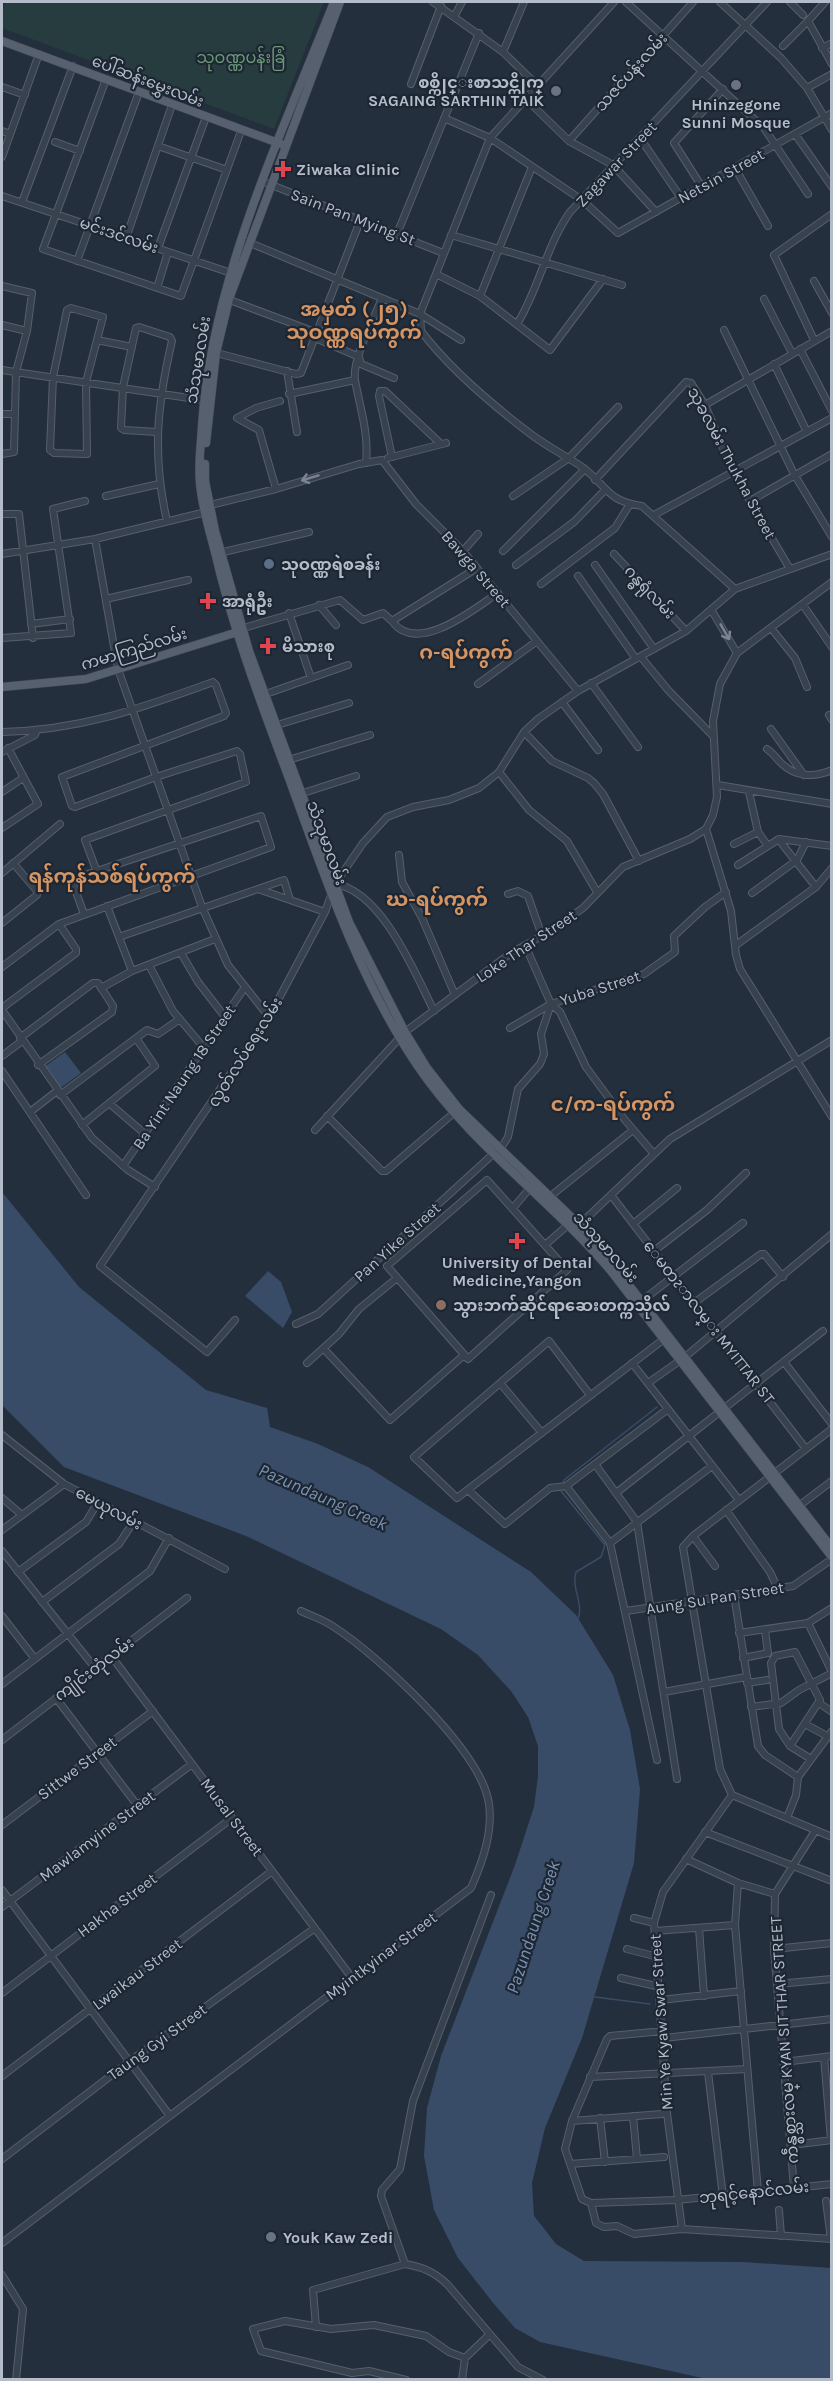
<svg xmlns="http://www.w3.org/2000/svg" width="833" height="2381" viewBox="0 0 833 2381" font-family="Karla,'Noto Sans Myanmar',sans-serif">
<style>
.green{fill:#263c3f}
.water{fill:#394c67}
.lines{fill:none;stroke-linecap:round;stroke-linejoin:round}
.stream{stroke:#394c67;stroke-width:1.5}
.minor-casing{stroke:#565f6c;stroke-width:8}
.major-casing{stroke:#414a57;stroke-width:9}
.minor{stroke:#38414e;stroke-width:6}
.major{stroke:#56606e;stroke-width:8}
.oneway{stroke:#7c8592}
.worship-dot{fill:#6b7280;stroke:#1d2633;stroke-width:2}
.health-dot{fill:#e0444e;stroke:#1d2633;stroke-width:2}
.service-dot{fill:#5c6f8a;stroke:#1d2633;stroke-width:2}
.education-dot{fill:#8d6e63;stroke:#1d2633;stroke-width:2}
.labels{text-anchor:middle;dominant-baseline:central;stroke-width:4.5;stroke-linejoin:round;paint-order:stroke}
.park-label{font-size:16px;fill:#6b9a76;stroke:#1d2633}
.street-label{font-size:16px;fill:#b4bcc9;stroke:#1d2633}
.poi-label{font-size:16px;font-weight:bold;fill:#b4bcc9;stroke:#1d2633;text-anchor:start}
.water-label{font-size:18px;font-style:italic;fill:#7c92b1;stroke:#1d2633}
.quarter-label{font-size:20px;font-weight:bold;fill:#d59563;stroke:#1d2633}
</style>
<rect width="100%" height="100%" fill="#242f3e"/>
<path class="green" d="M6,2H324L274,129L2,28V13Z"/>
<path class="water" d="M65,1052L81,1073L59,1089L44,1067Z
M2,1192L79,1287L206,1390L267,1408L270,1427L318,1444L368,1467L531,1572L576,1615L613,1675L630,1730L640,1789L634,1863L582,2038L545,2128L532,2183L534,2216L556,2244L584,2261L743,2262L831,2268V2379H707L540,2342L515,2328L494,2304L458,2258L434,2210L424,2156L427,2108L441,2056L515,1865L534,1807L538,1776V1746L528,1717L511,1691L478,1655L441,1629L246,1536L64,1467L2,1405Z
M268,1271L281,1282L292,1312L283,1328L245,1296Z"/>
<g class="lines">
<path class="stream" d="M563,1484L564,1480L657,1407
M562,1489L561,1491L605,1545L601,1557L576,1572C571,1589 584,1603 578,1619
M595,1997L650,2004"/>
<defs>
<path id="minor" d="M433,2L503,52L537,85
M614,2L490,138L420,314L421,331C449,368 495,407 532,435C548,447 566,456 582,467C608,486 606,501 642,506L735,589
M626,2L764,128L808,194
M720,2L781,58L807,88L832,130
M790,2L803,15
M825,2L808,21L832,64
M455,15L462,2
M783,46L808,21
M822,48L832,43
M503,52L524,2
M106,79L43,249L181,296L241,131
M411,84L441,6
M2,87L25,95
M807,88L832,74
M525,98L569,141L613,165L656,212
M444,118L490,138L582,200L618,233L832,113
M2,131L10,134
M795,134L832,187
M640,138L681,198
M569,141L693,2
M55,142L80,151
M158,146L227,170
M2,157L39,54
M735,168L768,226
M264,182L443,253
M702,187L674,143L723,89
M2,196L234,274
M22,202L73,66
M397,234L479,33
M451,235L622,285
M126,238L172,105
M243,240L420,314L461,340
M158,248L206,117
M77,261L139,92
M436,274L480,296L550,350L603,279
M814,281L832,313
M2,286L32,293L27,331L16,372L14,452L2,454
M157,288L168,252
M480,296L532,167
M227,299L315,332
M764,299L792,353
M71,308L103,317L86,382L87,454L54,453L50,450L53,377L67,310Z
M517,324C539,289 546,246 570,212L767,2
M2,325L27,331
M724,330L794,474L832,537
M313,337L357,356
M97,340L132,347
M814,340L774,255L832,214
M800,349L832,411
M213,352L296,374L301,373L360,221
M359,357L361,364L394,378
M774,364L807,432
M2,370L209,401
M287,371L297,432
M289,394L355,380
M705,405L832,331
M2,414H14
M157,432L124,430L121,428L123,387L136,328L139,327L170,337L172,341C157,405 152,456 167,521
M392,457L379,396L380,391H385L441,444
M388,458L446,443
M366,463C369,433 360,408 355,380C352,359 373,321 382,298
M595,480L686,382L691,383L705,405L733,472L790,569
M276,489L259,430L237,418L256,408L280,401
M106,496L159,484
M513,496L569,458L618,407
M750,501L832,454
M206,506L276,489L359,464L382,460L416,504L463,551L578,691
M2,514H19L33,638
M654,515L832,418
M95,539L118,669L202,907L228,965L269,1017
M463,551L478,534
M503,551L585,469
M219,553L309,532
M2,554L95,539L206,512
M614,554L686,631
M516,565L574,522L605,490
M595,565L654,649
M578,576L636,659
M541,584L615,528L630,504
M106,599L188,580
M319,605L336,625
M803,605L832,647
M712,611L737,653
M289,613L311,678
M392,621C417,656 474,609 498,593
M31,624L70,619
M771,628L795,658L807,687
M240,629L340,600L363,620L383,613L392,621L477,568
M2,638L71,633L53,509L85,501
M641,657L668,690L713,736
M591,683L638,747
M478,684L537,641
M263,695L348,665
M562,702L598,750
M829,715L832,720
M274,726L349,703
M771,729L804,775
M2,732C82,730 138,709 213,682L216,685L226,713L224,716L62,777L72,806L75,807L156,777L237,751L240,754L246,782L85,840L97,872
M524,732L552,761L588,778L594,783L603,794L639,861
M767,749C773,753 776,758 781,763C795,777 814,778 832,770
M2,752L35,735L36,732
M285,761L370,735
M499,772L529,810L567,841L597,892
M718,785L832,804
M2,792L23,778
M749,792L758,832L768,846
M300,794L356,776
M2,828L38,804L8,748
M706,829L731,911L736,955L740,969L832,1117
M779,840L816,887
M734,844L758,832
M399,855L402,882L422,918L455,995
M738,865L779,839L832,846
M2,873L60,824
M335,884C382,891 415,973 434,1011
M258,889L284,880L290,900
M752,893L797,860L806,842
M508,894L518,891L528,896L542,936
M107,906L132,971
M2,923L37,895V891L13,863
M119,937L258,889L325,912
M525,945L551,1004L560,1012L586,1067L625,1120L654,1154
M736,945L816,887L832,868
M181,953L198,982L225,1017
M149,965L173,1011L204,1048
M2,967L59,924L271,847L261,816L76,878L73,884L84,914
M101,988L132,971L215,939
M2,1008L76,953V949L59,924
M2,1010L92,1138L128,1170L155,1187
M510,1028L551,1004L644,974L675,952L674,936L705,907L726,892
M20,1038L93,983H98L113,1006L112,1012L38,1065
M2,1056L22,1041
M2,1071L86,1195
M60,1095L147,1030L158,1034L180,1019
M109,1103L145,1134
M30,1112L57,1091
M327,1116L382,1171H386L456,1111
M82,1125L155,1066L136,1038
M315,1130L405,1032L511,953L549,932L583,908L623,867L690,839L706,829L713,815L717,797L713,721L720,684L737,653L832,582
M123,1166L245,987
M487,1180L567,1270L468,1359L387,1266Z
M611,1195L806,1449
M547,1199L633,1130
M513,1208L530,1188
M633,1224L677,1188
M575,1229L670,1139L832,1040
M545,1245L569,1224
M654,1251L707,1210L746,1173
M639,1303L743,1223
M694,1303L761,1254H764L783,1277
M235,1320L207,1352L100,1266L269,1017L325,912L335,884L363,843L387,817L413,807L449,800L479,788L499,772L524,732L538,719L578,691L686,631L735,589L832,554
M296,1324L318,1314L503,1145L508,1137L518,1089L540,1064L544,1054L541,1034L551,1004
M324,1349L390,1420L464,1355
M784,1362L832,1424
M307,1363L339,1334L359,1309L397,1278
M632,1363L739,1500
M500,1383L542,1433
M648,1383L685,1357L832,1234
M590,1395L549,1341L414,1457L457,1498C526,1445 595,1392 664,1339
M2,1435L64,1484L225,1569
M595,1464L637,1522L677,1779
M566,1486L610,1543L657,1760
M468,1490L505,1524L550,1488L566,1486L668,1409
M616,1493L823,1331
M2,1498L22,1515
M796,1508L832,1481
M726,1510L770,1572L778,1589
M2,1530L64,1484
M693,1536L715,1566
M610,1543L712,1466
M2,1551L95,1668
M18,1572L86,1522L98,1502
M734,1595L758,1746L765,1755L798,1777
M42,1602L119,1544L134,1521
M626,1611L793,1586L832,1559
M2,1616L35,1659
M808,1623L832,1672
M739,1633L808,1623L832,1608
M112,1657L352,1978
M743,1658L768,1653L765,1630
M747,1683L767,1680
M2,1684L150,1571L169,1538
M664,1692L746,1677
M56,1698L137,1805
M819,1703L832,1712
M751,1707L781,1703L799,1690L832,1673
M805,1724L827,1736
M2,1740L187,1598
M790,1746L820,1700L795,1652L775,1656L771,1663L779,1729L790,1746L811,1759
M732,1795L832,1837
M787,1818L796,1795L798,1777L832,1731
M2,1825L153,1711
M705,1832L832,1881
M686,1859L738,1883L775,1894
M738,1883L735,1925L758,2192
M2,1890L170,2116
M2,1907L192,1764
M634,1918L654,1923
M699,1928L704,1996
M655,1931L735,1925
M627,1949L658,1957
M774,1949L832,1943
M621,1978L660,1987
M777,1984L832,1979
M2,1993L232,1818
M661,2000L741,1991
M663,2031L610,2036L607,2039L572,2121L565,2149L582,2199L591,2203L677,2200L832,2184
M664,2038L832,2019
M824,2057L831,2140
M784,2062L832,2056
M708,2072L723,2197
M2,2076L272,1871
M590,2077L747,2069
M633,2116L637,2159
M600,2118L605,2162
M572,2121L662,2114
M792,2145L832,2140
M2,2159L130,2061L315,1928
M570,2164L664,2157
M794,2188L774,1949L775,1894L815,1831
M826,2201L831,2239
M591,2203L596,2223L604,2227L617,2226L634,2234L682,2229L832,2239
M779,2210L781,2236
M682,2229L667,2113L654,1923L663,1892L732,1795L720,1769L683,1547L693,1536L832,1429
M2,2243L471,1888C482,1863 493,1833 489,1804C482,1751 379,1656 334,1627C324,1620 312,1616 301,1611
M405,2264L381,2196L382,2190L400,2169L413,2101L491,1895
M2,2275L23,2309L16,2380
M316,2327L313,2290L405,2264C423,2267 434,2272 447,2284L518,2367L543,2380
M406,2380L369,2371L352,2373L261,2351L253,2329L285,2321L331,2329L374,2325L426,2336L449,2352L465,2358
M462,2380L465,2358L489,2335"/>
<path id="major" d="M334,2C280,138 212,278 202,426C201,445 198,464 200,483C202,507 209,529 215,552C233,630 262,706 290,781C325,878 359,979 417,1065C470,1144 550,1199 611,1271L832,1557
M2,41L281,144
M206,443L216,353L229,299L340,2
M205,464V481L215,531L249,651L349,922L405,1032L427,1068L459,1109L591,1236L832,1548
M2,687L86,679L241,631"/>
</defs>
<use href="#minor" class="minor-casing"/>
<use href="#major" class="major-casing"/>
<use href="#minor" class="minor"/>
<use href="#major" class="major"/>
</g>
<defs><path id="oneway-shaft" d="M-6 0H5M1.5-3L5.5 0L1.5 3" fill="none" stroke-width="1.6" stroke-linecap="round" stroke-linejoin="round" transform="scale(1.5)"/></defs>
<g class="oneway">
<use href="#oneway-shaft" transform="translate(310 478) rotate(163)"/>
<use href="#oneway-shaft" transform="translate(725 632) rotate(60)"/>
</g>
<g class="worship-dot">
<circle cx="736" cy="85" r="6"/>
<circle cx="556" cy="91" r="6"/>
<circle cx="271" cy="2237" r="6"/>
</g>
<g class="health-dot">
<path d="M280 160h6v6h6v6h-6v6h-6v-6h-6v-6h6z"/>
<path d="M205 592h6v6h6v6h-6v6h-6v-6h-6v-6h6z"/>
<path d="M265 637h6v6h6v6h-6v6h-6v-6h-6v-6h6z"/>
<path d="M514 1232h6v6h6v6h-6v6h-6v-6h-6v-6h6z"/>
</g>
<circle class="service-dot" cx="269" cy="564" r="6"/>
<circle class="education-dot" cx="441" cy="1305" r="6"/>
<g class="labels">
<g class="park-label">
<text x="241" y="57">သုဝဏ္ဏပန်းခြံ</text>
</g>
<g class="street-label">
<text transform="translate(631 72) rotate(-48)">သဇင်ပန်းလမ်း</text>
<text transform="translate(148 81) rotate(21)">ပေါ်ဆန်းမွှေးလမ်း</text>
<text transform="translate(616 164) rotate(-47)">Zagawar Street</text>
<text transform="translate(721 176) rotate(-29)">Netsin Street</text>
<text transform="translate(353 217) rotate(21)">Sain Pan Mying St</text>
<text transform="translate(119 235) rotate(19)">မင်းဒင်လမ်း</text>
<text transform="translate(198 360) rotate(-81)">သံသုမာလမ်း</text>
<text transform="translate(732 463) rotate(62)">သုခလမ်း Thukha Street</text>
<text transform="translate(476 569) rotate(49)">Bawga Street</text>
<text transform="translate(650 592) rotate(47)">ဂန္ဓရုံလမ်း</text>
<text transform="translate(134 649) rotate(-17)">ကမာကြည်လမ်း</text>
<text transform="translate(327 843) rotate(70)">သံသုမာလမ်း</text>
<text transform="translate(526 946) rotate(-34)">Loke Thar Street</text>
<text transform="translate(600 988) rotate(-18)">Yuba Street</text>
<text transform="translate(245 1052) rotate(-58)">လွတ်လပ်ရေးလမ်း</text>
<text transform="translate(184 1077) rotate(-56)">Ba Yint Naung 18 Street</text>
<text transform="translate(397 1242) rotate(-42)">Pan Yike Street</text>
<text transform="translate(606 1247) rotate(48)">သံသုမာလမ်း</text>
<text transform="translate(709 1322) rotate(52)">ေမတၩာလမ္း MYITTAR ST</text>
<text transform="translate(109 1508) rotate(28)">မေယုလမ်း</text>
<text transform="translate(715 1598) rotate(-9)">Aung Su Pan Street</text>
<text transform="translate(94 1669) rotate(-37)">ကျိုင်းတုံလမ်း</text>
<text transform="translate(77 1768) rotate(-37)">Sittwe Street</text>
<text transform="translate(232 1817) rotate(53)">Musal Street</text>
<text transform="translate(97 1836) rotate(-37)">Mawlamyine Street</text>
<text transform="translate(117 1905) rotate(-37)">Hakha Street</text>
<text transform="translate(381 1956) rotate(-37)">Myintkyinar Street</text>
<text transform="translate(137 1974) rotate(-37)">Lwaikau Street</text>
<text transform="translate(661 2022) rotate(-94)">Min Ye Kyaw Swar Street</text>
<text transform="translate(784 2040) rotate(-94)">ကဵန္စစ္သားလမ္ KYAN SIT THAR STREET</text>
<text transform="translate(157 2042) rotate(-36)">Taung Gyi Street</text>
<text transform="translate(754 2192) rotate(-6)">ဘုရင့်နောင်လမ်း</text>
</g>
<g class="poi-label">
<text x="544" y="82" text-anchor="end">စစ္ကိုင္းစာသင္တိုက္<tspan x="544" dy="18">SAGAING SARTHIN TAIK</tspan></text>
<text x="736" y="104" text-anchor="middle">Hninzegone<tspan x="736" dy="18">Sunni Mosque</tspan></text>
<text x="296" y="169">Ziwaka Clinic</text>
<text x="281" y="564">သုဝဏ္ဏရဲစခန်း</text>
<text x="222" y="601">အာရုံဦး</text>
<text x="282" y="646">မိသားစု</text>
<text x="517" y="1262" text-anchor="middle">University of Dental<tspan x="517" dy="18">Medicine,Yangon</tspan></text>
<text x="453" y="1305">သွားဘက်‌ဆိုင်ရာဆေးတက္ကသိုလ်</text>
<text x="283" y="2237">Youk Kaw Zedi</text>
</g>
<g class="water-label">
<text transform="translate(323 1497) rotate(24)">Pazundaung Creek</text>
<text transform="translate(533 1927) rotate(-72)">Pazundaung Creek</text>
</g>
<g class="quarter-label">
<text x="354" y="309">အမှတ် (၂၅)<tspan x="354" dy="23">သုဝဏ္ဏရပ်ကွက်</tspan></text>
<text x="466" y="652">ဂ-ရပ်ကွက်</text>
<text x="112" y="876">ရန်ကုန်သစ်ရပ်ကွက်</text>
<text x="437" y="899">ဃ-ရပ်ကွက်</text>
<text x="613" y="1104">င/က-ရပ်ကွက်</text>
</g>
</g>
<rect width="833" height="2381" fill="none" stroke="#b4bcc9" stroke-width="6"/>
</svg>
